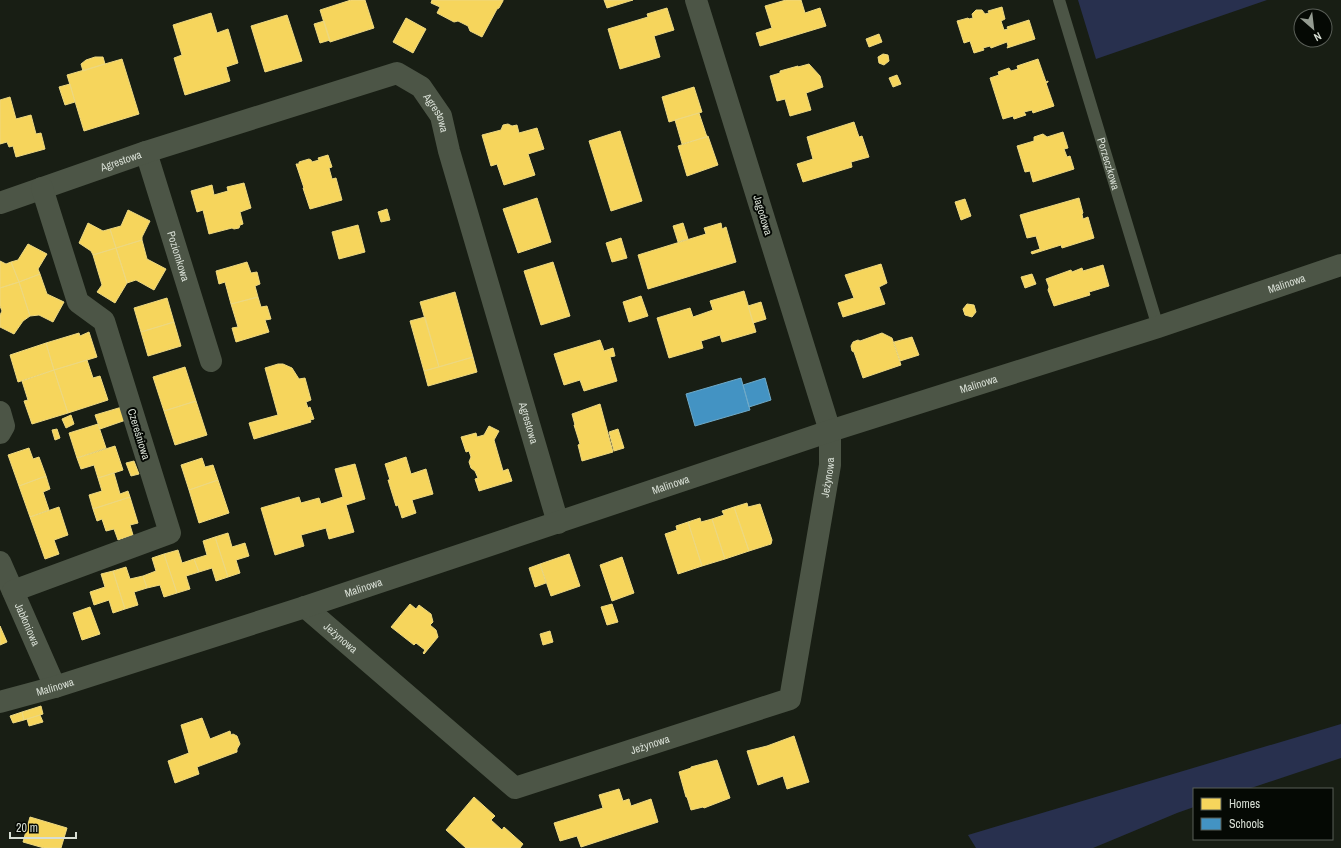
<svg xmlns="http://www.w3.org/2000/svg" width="1341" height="848" viewBox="0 0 1341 848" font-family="'Archivo Narrow',sans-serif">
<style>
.green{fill:#28304e}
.homes{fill:#f6d55c;stroke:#edd880}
.schools{fill:#4393c3;stroke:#6faac8}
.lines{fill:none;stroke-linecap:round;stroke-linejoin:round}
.service{stroke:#4c5546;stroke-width:12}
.minor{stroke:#4c5546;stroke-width:22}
.labels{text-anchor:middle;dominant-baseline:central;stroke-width:4;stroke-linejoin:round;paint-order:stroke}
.street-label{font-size:11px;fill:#d7ded4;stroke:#050904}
</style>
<rect width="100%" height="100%" fill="#181e14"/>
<path class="green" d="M1078,0H1267L1096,59Z
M1341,724V758L1248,789H1194V807L1177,813L1093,848H976L968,835Z"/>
<path class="homes" d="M351,0H365L374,28L330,42L320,10Z
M432,0H503V1L499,8L497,9L482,37L470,31L468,26L458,21L454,22L437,13L440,7L431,3Z
M604,0H633L607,8Z
M786,0H801L805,13L820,8L826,26L760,46L756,33L772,28L765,6Z
M1002,7L1005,19L1001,21L1004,30L1008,29L1007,27L1029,20L1035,39L1007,48L1008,46L1007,42L991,48L990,46L983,48L984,50L974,53L970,41L964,43L957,21L968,18L969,19L973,18L972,14L976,10H982L985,14L989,13L988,11Z
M667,8L674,30L654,36L660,57L620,69L608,29L648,17L647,14Z
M211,13L217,33L228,29L238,63L226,67L230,81L185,95L174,58L182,55L173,25Z
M287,15L302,61L265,72L251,26Z
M406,18L426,29L413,53L393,42Z
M324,21L330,40L320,43L314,24Z
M879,34L882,42L869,47L866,39Z
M883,54L888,55L889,61L884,65L879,63L878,57Z
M95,57H103L105,64L83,71L81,64L86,60Z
M122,59L139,114L84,131L67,75Z
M1038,59L1046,82L1048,81V82L1046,83L1054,106L1033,113L1032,110L1024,112L1026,115L1014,119L1013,116L1003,119L990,78L999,75L998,72L1009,68L1011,71L1018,69L1017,66Z
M809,64L820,76L823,87L806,93L811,110L790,116L785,99L777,101L770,76L780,73V71L798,66V67Z
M897,75L901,84L893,87L889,78Z
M70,84L75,102L65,105L59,87Z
M694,87L702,112L669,122L662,97Z
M10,97L16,119L31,115L36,134L41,133L45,149L16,157L13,146L9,147L7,142L0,144V100Z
M699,113L707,137L682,144L675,120Z
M854,122L859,137L862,136L869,157L851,162L852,167L803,182L797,164L813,159L807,137Z
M508,124L512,126L517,125L519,133L537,128L544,149L528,154L535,175L504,185L497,164L491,166L482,135L501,130L503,125Z
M620,131L642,201L611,211L589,141Z
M1063,132L1068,148L1064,149L1067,157L1070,156L1074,169L1033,182L1030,171L1025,172L1017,146L1034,141V137L1043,134L1047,137Z
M708,136L718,165L687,176L678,146Z
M328,155L332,167L329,168L332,179L336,178L342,200L310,209L303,188H304L296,164H299V162L309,159L311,160L312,162L319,160L318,158Z
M244,183L251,208L240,212L243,224L240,225L239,228L234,229L232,228L209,234L203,210L197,212L191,191L212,185L214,195L228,191L227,187Z
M537,198L551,242L518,253L503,209Z
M1079,198L1083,213L1082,214L1083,219L1088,217L1094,238L1062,248L1061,245L1032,254L1031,252L1040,249L1036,236L1027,238L1020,215Z
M965,199L971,216L961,220L955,202Z
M387,209L390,220L381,222L378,212Z
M128,210L150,221L142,237V240L116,248L110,229L121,226Z
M88,223L103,231L110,229L116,248L93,255L91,251L79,243Z
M683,223L688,239L678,242L673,226Z
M721,223L722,229L726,227L736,262L648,289L638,255L706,234L704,228Z
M358,225L365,252L339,259L332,232Z
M621,238L627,258L612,262L606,243Z
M142,240L147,259L166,269L154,290L136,280L127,283L116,248Z
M28,244L47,254L38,269L40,274L19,282L11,262L18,260Z
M116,248L127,283L115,303L97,292L102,285L93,255Z
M0,261L6,264L11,262L19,282L0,288Z
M247,262L251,273L257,272L260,284L255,286L258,297L231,304L225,282L219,284L216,271Z
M553,262L570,316L541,325L524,271Z
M881,264L887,283L879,287L885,304L843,317L838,303L854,298L845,275Z
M1103,265L1109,286L1089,292L1090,295L1054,306L1048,290L1049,287L1046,279L1071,270L1072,272L1082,268L1083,271Z
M40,274L47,294L64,302L53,322L39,315L30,316L19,282Z
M1032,274L1036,284L1025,288L1021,277Z
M19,282L30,316L23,321L14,334L0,327V315L2,311L0,306V288Z
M744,291L756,332L722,342L720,335L701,341L703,348L669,358L657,318L690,308L693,317L713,310L710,301Z
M455,292L473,357L439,367L420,302Z
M641,296L648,316L629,322L623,302Z
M258,297L261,307L267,306L271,319L265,320L269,332L236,342L232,328L238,327L231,304Z
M167,298L174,322L141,332L134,308Z
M761,302L766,319L753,323L748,306Z
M967,304L974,305L976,312L972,317L965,315L963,309Z
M425,317L439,367L424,371L410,321Z
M174,322L181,346L148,356L141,332Z
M89,332L97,357L54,370L46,343L79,333L80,336Z
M882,333L892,338L901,365L863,378L854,352L852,351L851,346L853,342L858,340L860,341Z
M912,337L919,355L900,361L894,342Z
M600,340L604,351L613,348L615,356L610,357L617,381L584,391L580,380L564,385L554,354Z
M46,343L54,370L18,382L10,355Z
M473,357L477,372L428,386L424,371Z
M87,360L93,378L100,376L108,400L68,413L54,370Z
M278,364H283L292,368L299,379L305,378L311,400L306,402L308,408L310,407L314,419L310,420L311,422L254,439L249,423L278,415L265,368Z
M185,367L196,401L164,411L153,377Z
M54,370L68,413L32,424L24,401L28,400L22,381Z
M196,401L207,435L175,445L164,411Z
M600,404L613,452L582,461L578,445L580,444L574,425H575L572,414Z
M122,407L126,420L100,429L95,415Z
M71,415L74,424L66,428L62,419Z
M98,424L106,448L77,458L69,433Z
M489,426L499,431L494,440L503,471L508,469L512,481L479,491L475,479L478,478L475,471L471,468L469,462L471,457L469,451L466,452L461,437L476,433L477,437L484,435Z
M57,429L60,438L55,440L52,430Z
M618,429L624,448L614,451L609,432Z
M115,446L123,470L98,478L94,465L81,469L77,458Z
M29,448L33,459L39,457L46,476L19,486L8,455Z
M406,457L411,474L426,469L433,494L412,500L416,513L402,518L398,505L396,506L388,480H390L385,464Z
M202,458L205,467L213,465L218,480L189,490L181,465Z
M134,461L139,474L131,476L126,463Z
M355,464L365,499L346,505L354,532L329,539L326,528L301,535L304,546L275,555L261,508L299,497L301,503L319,498L321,504L343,497L335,469Z
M114,473L120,494L128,491L130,497L93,509L89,495L102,491L98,478Z
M46,476L50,489L43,492L49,510L30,517L19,486Z
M218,480L229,513L199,523L189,490Z
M130,497L138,523L130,525L133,535L118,540L114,529L106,531L102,519L97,521L93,509Z
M747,503L748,507L760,504L772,540L771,544L749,551L734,507Z
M59,507L68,535L54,540L59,554L45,559L30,517Z
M734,507L749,551L725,559L712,519L724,515L722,511Z
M700,518L701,522L712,519L725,559L702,566L688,522Z
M688,522L702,566L678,574L665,534L677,530L676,526Z
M228,533L232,547L245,543L249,556L236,560L240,573L228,577L215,537Z
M215,537L228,577L216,581L212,568L199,572L194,559L207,555L203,541Z
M178,550L182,563L194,559L199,572L186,576L190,589L177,593L164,554Z
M164,554L177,593L164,597L160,585L147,588L143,576L156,571L152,558Z
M569,554L580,586L551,596L540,564Z
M622,557L634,593L612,601L600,565Z
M540,564L546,583L535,587L529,568Z
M126,567L130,579L143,576L147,588L134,592L138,605L125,609L113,571Z
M113,571L125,609L113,613L109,600L94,605L90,592L105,587L101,574Z
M410,604L416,609L419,605L431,614L433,622L430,625L436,630L438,637L424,654L423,653L425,650L416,643L414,645L391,627Z
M612,604L618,622L607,625L601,607Z
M90,607L100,634L82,640L73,613Z
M0,626L7,642L0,645Z
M550,631L553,642L543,645L540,634Z
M41,706L43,714L24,720L22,712Z
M22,712L24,720L13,723L10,716Z
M40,715L43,722L29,726L27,719Z
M202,718L210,739L230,731L231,735L233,734L237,736L240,744L237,749V752L197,767L199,774L175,783L168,761L189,753L181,725Z
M794,736L809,782L787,789L783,776L758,785L747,751L767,746Z
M717,760L730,798L704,808L703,807L691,810L687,797H686L679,772L691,768V767Z
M619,789L623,801L629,799L631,806L651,799L658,822L581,847L577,836L560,841L554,823L603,808L599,795Z
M474,797L495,816L491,820L502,830L504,827L523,844L520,848H466L446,830Z
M30,817L67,828L61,848H44L23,842Z"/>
<path class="schools" d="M741,378L750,410L695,426L686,394Z
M765,378L771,400L749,407L743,385Z"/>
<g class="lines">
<path class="service" id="s1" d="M1059,0L1158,327"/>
<g class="minor">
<path id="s2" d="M146,152L211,361"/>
<path id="s3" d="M0,203L146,152L397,73L421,87L441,116L449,151L558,523"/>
<path d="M0,412L4,426L0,433"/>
<path id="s4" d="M0,562L55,687"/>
<path d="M13,591L170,533L104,321L78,302L42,188"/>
<path id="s5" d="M305,607L515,788L790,699L830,465V431L696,0"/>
<path id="s6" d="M0,702L55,687L305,607L830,431L1158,327L1341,265"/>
</g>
</g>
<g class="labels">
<g class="street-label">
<text stroke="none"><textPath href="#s3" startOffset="476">Agrestowa</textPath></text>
<text stroke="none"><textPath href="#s3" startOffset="128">Agrestowa</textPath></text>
<text stroke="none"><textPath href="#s1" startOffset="171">Porzeczkowa</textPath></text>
<text transform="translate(763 215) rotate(73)">Jagodowa</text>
<text stroke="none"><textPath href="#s2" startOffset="109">Poziomkowa</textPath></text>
<text stroke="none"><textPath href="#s6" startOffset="1353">Malinowa</textPath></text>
<text stroke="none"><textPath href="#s6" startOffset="1029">Malinowa</textPath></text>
<text stroke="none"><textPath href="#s3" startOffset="800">Agrestowa</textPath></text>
<text transform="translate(139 434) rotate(73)">Czereśniowa</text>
<text stroke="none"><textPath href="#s5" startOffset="791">Jeżynowa</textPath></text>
<text stroke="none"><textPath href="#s6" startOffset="705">Malinowa</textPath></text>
<text stroke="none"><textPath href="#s6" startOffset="381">Malinowa</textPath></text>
<text stroke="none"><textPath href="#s4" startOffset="68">Jabłoniowa</textPath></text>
<text stroke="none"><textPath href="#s5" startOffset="47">Jeżynowa</textPath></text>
<text stroke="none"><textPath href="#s6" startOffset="57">Malinowa</textPath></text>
<text stroke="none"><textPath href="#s5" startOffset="419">Jeżynowa</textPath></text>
</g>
</g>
<rect x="1193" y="788" width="140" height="52" fill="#050904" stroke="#595e57"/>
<rect x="1201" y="798" width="20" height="12" fill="#f6d55c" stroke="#595e57"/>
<text x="1229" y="808" font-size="12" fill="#d7ded4">Homes</text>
<rect x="1201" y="818" width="20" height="12" fill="#4393c3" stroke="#595e57"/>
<text x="1229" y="828" font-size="12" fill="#d7ded4">Schools</text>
<g transform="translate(1313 28) rotate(152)"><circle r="19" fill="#050904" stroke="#595e57"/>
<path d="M0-3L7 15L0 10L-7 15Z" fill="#949b91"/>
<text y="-6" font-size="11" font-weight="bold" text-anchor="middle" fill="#d7ded4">N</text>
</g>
<path d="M10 832v6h66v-6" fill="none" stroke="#d7ded4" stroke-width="2"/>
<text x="16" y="832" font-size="12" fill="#d7ded4" stroke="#050904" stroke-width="3" paint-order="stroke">20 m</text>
</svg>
